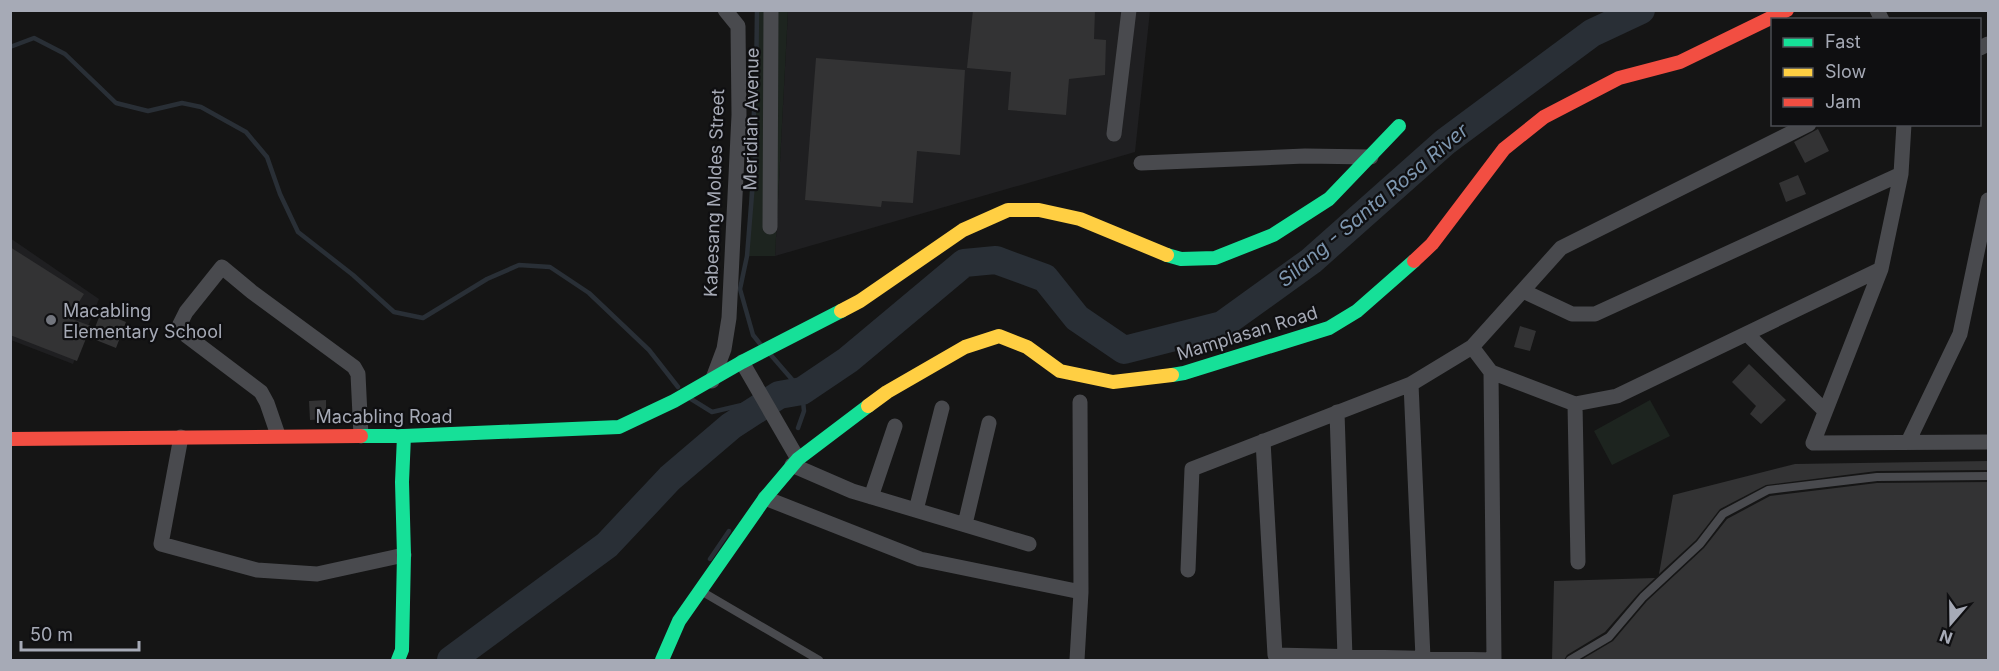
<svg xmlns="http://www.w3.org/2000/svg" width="1999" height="671" viewBox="0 0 1999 671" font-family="Inter,sans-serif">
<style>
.built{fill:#1f1f21}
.green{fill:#1d241f}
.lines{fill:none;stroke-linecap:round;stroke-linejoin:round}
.stream{stroke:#292f36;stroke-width:4.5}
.river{stroke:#292f36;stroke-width:28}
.building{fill:#333334}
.lane{stroke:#494a4e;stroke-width:8}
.street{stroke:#494a4e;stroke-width:15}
.fast{stroke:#16e098;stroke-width:14}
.slow{stroke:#ffcf43;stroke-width:14}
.jam{stroke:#f24e42;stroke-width:14}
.poi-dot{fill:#73767e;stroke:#0f0f11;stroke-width:2}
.labels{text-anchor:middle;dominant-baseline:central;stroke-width:4.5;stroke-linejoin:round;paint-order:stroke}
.street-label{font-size:18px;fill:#a6aab6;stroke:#0f0f11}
.poi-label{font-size:18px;fill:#a6aab6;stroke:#0f0f11;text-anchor:start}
.water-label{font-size:20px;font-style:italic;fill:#7e97b0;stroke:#0f0f11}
</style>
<rect width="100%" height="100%" fill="#151515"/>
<path class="built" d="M788,11H1150L1135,152L775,256Z
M10,238L99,299L73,364L11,340Z"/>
<path class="green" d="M756,11H788L775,256H747Z
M1650,400L1670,436L1612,465L1594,431Z"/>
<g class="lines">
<path class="stream" d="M757,10L756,87L753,125L755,157L747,256L740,289L753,335L761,345
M10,47L34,38L65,54L116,103L148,111L182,103L201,107L246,132L267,157L280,194L298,232L353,275L394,312L423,318L487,279L519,265L550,267L589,293L649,350L678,387
M770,354L802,391L804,411L798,428
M691,399L712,412L802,391
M710,559L729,531"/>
<path class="river" d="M451,660L607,545L670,478L731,426L779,395L802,391L848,360L964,263L996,260L1045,278L1077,318L1124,350L1222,325L1311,261L1445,142L1592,33L1641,10"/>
</g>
<path class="building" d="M973,10H1095L1094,39L1106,40L1105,75L1069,79L1066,115L1008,110L1011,72L967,68Z
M816,58L965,70L960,155L917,151L913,203L882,201L881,207L805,200Z
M1818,129L1829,151L1805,163L1794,142Z
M1798,175L1806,194L1786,202L1779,183Z
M10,247L84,294L69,318L91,326L77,361L10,335Z
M101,312L126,322L116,348L91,338Z
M1520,326L1536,331L1530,351L1514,347Z
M1749,364L1786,400L1761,424L1750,414L1756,406L1732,382Z
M326,400V419L310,420L309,401Z
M1989,461V470L1877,471L1766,485L1720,509L1696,540L1659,574L1673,495L1795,464Z
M1989,482V660H1581L1613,641L1647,601L1704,548L1727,519L1770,496L1877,483Z
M1655,578L1639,593L1605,632L1567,655L1564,660H1552L1554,581Z"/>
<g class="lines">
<path class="lane" d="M701,591L819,660
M1570,660L1609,637L1643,597L1700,544L1723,514L1768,490L1877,477L1988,476"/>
<path class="street" d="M1877,10L1882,20
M1980,48L1988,44
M1904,124L1901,174L1881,269L1813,443L1988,442
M1114,134L1129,10
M1141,163L1305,156L1371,157
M770,227L771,10
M1523,291L1572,314H1595L1901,174
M1747,334L1825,411
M742,362L798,459
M1491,372L1575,404L1617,396L1881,269
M712,381L724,349L729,318L739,115L738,26L725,10
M1411,384L1423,658
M1080,402L1081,592
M1575,404L1578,562
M1337,412L1345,657
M278,435L267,403L261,392L187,336L179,326L186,312L222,267L252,292L354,367L358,374L361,436
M181,437L161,544L257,570L317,574L404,555
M1263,441L1275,655L1494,660L1491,372L1472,347
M1908,442L1960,334L1988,200
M792,465L852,491L1029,544
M871,497L895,426
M765,498L920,559L1081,592L1077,660
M916,510L942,408
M965,524L989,423
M1188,570L1192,469L1411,384L1472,347L1561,248L1809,124"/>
<path class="fast" d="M1167,255L1181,259L1215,258L1273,235L1329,199L1399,126
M1172,375L1184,373L1329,328L1357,311L1414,261
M361,436H404L619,427L674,401L742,362L841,311
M398,660L402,650L404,555L402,482L404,436
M662,660L679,621L765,498L798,459L868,406"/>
<path class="slow" d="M841,311L860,301L963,230L1008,210H1039L1080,219L1167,255
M868,406L887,392L965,347L999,336L1027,347L1060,371L1113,382L1172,375"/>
<path class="jam" d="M1414,261L1432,244L1504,149L1544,117L1619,78L1680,62L1787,10
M10,439L361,436"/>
</g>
<circle class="poi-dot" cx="51" cy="320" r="6"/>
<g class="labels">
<g class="street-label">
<text transform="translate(751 119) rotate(-89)">Meridian Avenue</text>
<text transform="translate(714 193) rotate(-88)">Kabesang Moldes Street</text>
<text transform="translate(1247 333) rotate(-17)">Mamplasan Road</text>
<text x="384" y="416">Macabling Road</text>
</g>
<g class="poi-label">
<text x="63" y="310">Macabling<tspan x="63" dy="21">Elementary School</tspan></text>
</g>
<g class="water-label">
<text transform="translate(1373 205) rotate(-40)">Silang - Santa Rosa River</text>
</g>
</g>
<rect width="1999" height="671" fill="none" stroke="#a6aab6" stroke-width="24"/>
<rect x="1771" y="18" width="210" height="108" fill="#0f0f11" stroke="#4b4d53" stroke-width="1.5"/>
<rect x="1783" y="38" width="30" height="9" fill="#16e098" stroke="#4b4d53" stroke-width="1.5"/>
<text x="1825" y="48" font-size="18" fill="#a6aab6">Fast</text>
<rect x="1783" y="68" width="30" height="9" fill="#ffcf43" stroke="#4b4d53" stroke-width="1.5"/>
<text x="1825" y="78" font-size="18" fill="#a6aab6">Slow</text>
<rect x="1783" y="98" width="30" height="9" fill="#f24e42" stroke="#4b4d53" stroke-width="1.5"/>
<text x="1825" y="108" font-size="18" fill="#a6aab6">Jam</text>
<g transform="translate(1951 623) rotate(200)" stroke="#0f0f11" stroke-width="4.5" paint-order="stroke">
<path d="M0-4.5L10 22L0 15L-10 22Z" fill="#a6aab6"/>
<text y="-9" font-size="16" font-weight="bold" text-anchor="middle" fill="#a6aab6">N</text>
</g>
<path d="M21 641v9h118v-9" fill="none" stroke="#a6aab6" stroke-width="3"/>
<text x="30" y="641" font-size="18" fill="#a6aab6" stroke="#0f0f11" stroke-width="4.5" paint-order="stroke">50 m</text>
</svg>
